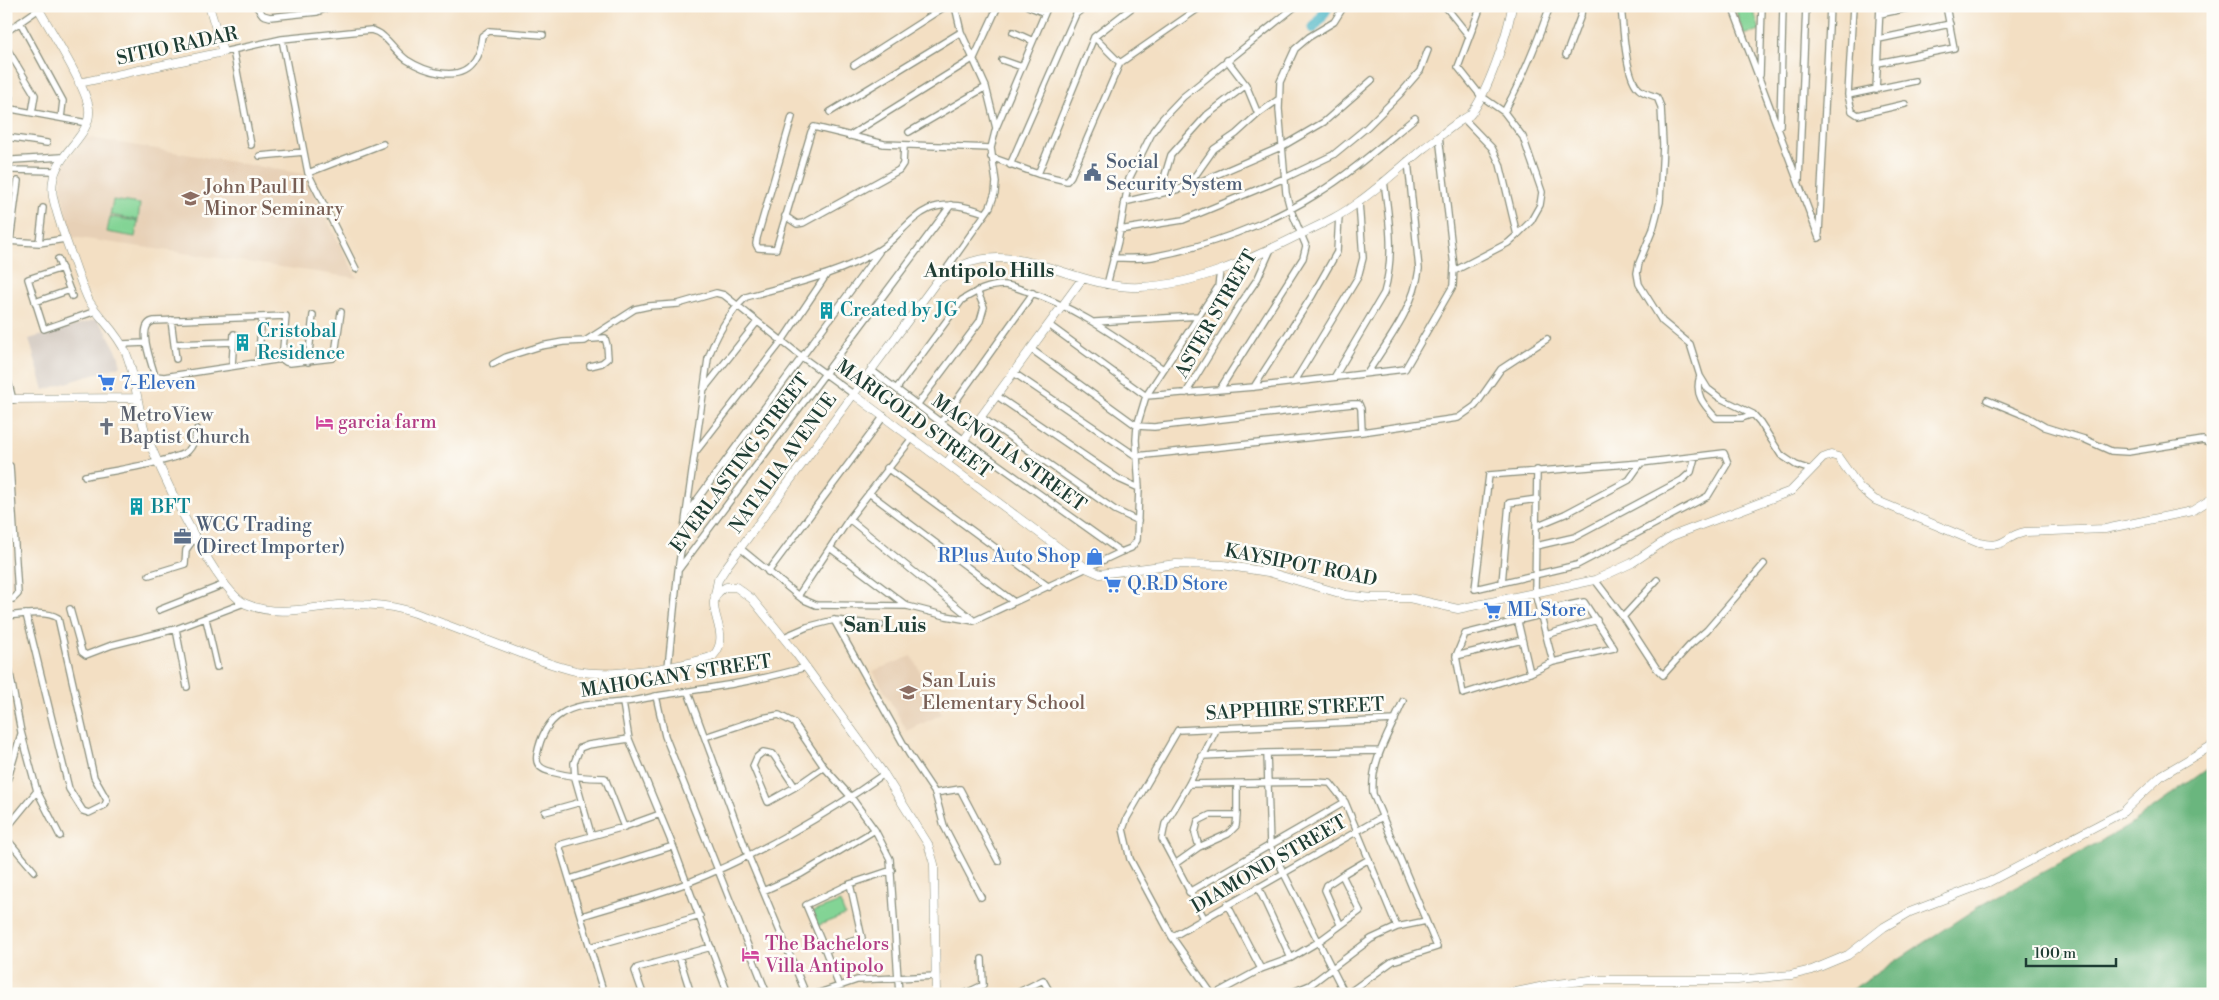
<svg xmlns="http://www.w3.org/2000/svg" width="2219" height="1000" viewBox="0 0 2219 1000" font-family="'Libre Bodoni',serif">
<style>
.built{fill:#e7d0b6}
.industrial{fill:#cdc2b9}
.green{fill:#83d495;stroke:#518864}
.forest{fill:#6ab67e;stroke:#447a59}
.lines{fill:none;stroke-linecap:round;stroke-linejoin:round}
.river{stroke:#45b2c3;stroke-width:11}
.minor-casing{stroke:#898e7c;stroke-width:8}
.tertiary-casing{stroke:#898e7c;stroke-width:9}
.minor{stroke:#fff;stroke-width:5.5}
.tertiary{stroke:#fff;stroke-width:8}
.labels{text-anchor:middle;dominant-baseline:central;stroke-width:5;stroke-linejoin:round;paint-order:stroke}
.street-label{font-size:19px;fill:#1f3d34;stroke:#fdfcf7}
.service-label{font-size:19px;fill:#4e5e75;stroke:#fdfcf7;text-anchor:start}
.education-label{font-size:19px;fill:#785e54;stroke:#fdfcf7;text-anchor:start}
.culture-label{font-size:19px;fill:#0d838f;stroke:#fdfcf7;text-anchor:start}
.shop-label{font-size:19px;fill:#366cbe;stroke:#fdfcf7;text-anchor:start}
.worship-label{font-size:19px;fill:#5b616d;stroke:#fdfcf7;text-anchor:start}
.hotel-label{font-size:19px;fill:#b23c85;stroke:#fdfcf7;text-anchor:start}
.neighbourhood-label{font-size:20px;font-weight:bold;fill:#1f3d34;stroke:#fdfcf7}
.quarter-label{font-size:21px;font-weight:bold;fill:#1f3d34;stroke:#fdfcf7}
</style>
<rect width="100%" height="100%" fill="#fdfcf7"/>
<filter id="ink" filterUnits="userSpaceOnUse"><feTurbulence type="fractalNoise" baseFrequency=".02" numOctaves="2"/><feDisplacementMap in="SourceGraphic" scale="10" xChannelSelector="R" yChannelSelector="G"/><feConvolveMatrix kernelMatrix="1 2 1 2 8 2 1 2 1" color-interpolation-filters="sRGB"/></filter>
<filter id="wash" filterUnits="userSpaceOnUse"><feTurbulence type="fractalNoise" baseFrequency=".0096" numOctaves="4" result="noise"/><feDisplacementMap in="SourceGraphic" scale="20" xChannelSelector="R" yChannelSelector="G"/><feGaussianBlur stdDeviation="1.12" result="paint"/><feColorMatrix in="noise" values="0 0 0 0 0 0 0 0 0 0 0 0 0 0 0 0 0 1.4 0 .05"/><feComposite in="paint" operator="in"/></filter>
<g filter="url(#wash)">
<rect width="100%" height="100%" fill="#f3dfc3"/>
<path class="built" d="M85,137L304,174L357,278L72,237L65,211L61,185L63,166Z
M6,467H9L15,592L13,596L6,597Z
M912,656L942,714L907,731L873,671Z"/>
<path class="industrial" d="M97,319L106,331L118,354L121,366L44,390L29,339Z"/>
<path class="green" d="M1752,6L1760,30L1744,35L1736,11Z
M113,200L140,204L138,220L110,215Z
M110,217L138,221L135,237L107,232Z
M840,902L845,915L817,926L812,912Z"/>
<path class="forest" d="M2213,765V994H1845L1978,907L2127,827Z"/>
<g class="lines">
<path class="river" d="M1313,28L1321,18L1328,6"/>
</g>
</g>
<g filter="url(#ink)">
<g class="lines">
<defs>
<path id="minor" d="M256,6L263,15L270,17L317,12L331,6
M1028,6L1045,13
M1445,6L1469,36
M1621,6C1623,24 1625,77 1639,89C1643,93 1651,95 1657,97L1661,107L1663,145L1660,202L1653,229L1639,263L1637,273L1639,284L1662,321L1690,344L1700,376L1708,389L1720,398L1753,414L1760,422L1781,455L1796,465L1811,470
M1732,6L1819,238
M1853,6L1848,95L1852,111L1858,115L1905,104
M1733,10L1743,6
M1880,14L1917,6
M20,22L63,101L61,118
M6,32L39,9
M1013,32L1033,41
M1094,37L1120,63
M282,39L308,173L356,269
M1879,39L1950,24
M6,47L35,95L32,113
M233,50L251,145
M223,52L282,39L371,30C386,33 394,51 407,60C424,71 460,84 474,61C479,54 481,44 482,36L489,31L543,35
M1566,55L1581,15L1582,6
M1002,60L1022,67
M1227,60L1246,85L1258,114
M1878,63L1954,48L1946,6
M854,65L946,6
M1760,75L1762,6
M1876,90L1880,6
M6,92L10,98L8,108
M1848,95L1915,81
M6,108L87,123
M830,112L961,32
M1504,112C1523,78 1537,43 1550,6
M792,117L757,238L756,244L758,248L776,249L811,132L814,127L884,144L991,148
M1464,119L1492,148L1500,164L1517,235
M1780,126L1783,6
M996,128L1048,6
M909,132L986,87
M849,136L974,58L998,6
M6,137L47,143
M260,156L304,152
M991,157L1038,174L1067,181L1071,176L1120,63L1202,6
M6,165L13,160L62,157
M1010,165L1076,14L1086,6
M6,166L13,170L55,171
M308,173L383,144
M1038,174L1094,37L1134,6
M1799,180L1806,6
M1188,186L1214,149L1236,134L1258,114L1279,99
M1159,195L1171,155L1207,115L1246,85
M1124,202L1188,187L1283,146L1324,122L1372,80
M785,216L797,224L803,223L899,170L903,164L904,146
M1119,230L1183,220L1285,178L1333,155L1366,128L1400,94L1420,71L1428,50
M1819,233L1830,6
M6,241L39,243L65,239
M10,241L18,181
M39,243L43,208
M1113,258C1126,258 1139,259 1152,257C1205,247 1269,224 1315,195C1351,173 1382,145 1415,118
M58,259L72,296
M62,268L28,279L44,329L96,311
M1454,271L1508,243L1517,235L1531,221L1540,205L1542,192L1523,137L1504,112L1481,96L1458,67L1481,6
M940,278L990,207L995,193L996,182L991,148L996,128L986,87L961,32L955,6
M1107,285L1118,241L1129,179L1153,131L1163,118L1183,97L1296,6
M35,302L70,290
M171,320L176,359
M1095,322L1199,316
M1049,325L1146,396L1254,387L1405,369L1453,286L1454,266L1439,136
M122,344L146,343
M174,344L233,342
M1031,349L1137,426L1154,427L1352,404H1359L1361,409L1362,432
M282,359L286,316L154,321C136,324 151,361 154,373L156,376L164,377L282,359L286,362L290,363L333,358L335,354L341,312
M258,362L262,317
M308,362L313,315
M493,364L506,357L541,346L563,342L585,341L635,309L649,306L678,304L716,293L724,295L802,357L853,394
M232,366L234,334
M590,366L602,363L608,358L607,345L605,338L592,339
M871,370L964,440L1121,552L1131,548L1137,540L1139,488L1136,440L1137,426L1146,396L1218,287L1220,271
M1368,372C1389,339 1414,308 1419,269L1408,161
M6,373L13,400
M1014,373L1136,456L1362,432L1458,418L1475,406L1501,369L1547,339
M1335,376L1384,293C1395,255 1389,219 1384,181
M1700,376C1694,395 1704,405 1716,418H1742L1753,414
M1295,381L1358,277L1363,258L1359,202
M1254,387L1312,296L1337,252L1339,215
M897,388L962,300C975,292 988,285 1004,285C1011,285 1019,289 1026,291C1077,307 1119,339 1163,369
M704,389L757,322
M1220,389L1303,258L1306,246L1290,208L1286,193L1279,109L1280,82L1295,49L1309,37L1334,22L1344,6
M1186,393L1239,306L1258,278L1271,249
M997,396L1119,479L1139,488
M1987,400L2026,416L2045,427L2084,439L2111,451L2128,452L2203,440L2213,444
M917,405L980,321L984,307L977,291
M981,417L1115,510L1138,521
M941,422L1033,293
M697,450L782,341L827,274
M1724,453L1728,463L1708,496L1577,565L1475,589L1489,475L1641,463Z
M6,466H10L18,594L13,599H6
M887,468L1049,587
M1537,470L1535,593L1553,662
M85,476C106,472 174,462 188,451C194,445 195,437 197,429
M869,493L1014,602
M688,512L879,252
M849,519L972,619
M1536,526L1565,514L1629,480L1641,463
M1536,546L1575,537L1682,480L1691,472L1695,457
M740,548L802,599L816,605L907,606L946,616L974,621L1121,552
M830,548L907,606
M679,569L951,205
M768,572L884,416
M149,575L185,564L186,550L196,536
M1595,580L1623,617L1657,669L1663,675L1690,645L1707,630L1764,564
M1502,583L1509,503L1537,499
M798,596L849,519L913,437
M70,609L82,652L86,655L112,645L176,629L244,603
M159,610L225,584
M1539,611L1584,602L1614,648L1553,662L1530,673L1463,694L1456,656L1465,634L1540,615
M6,616C21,615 45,610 58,618L94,777L107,800L105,805L89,813L83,811L69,789L26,614
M1623,617L1657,580
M206,619L217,667
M834,620L909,754L935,793L944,826L981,897
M1518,622L1530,673
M176,629L187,687
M1546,635L1597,620
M784,637L807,627L834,620L881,625
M6,652L21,732L37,791L6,829
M1456,656L1522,640
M668,667L678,571L708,359C715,337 729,313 746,297C791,284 839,275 879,250C897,239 909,218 929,209C948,201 968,207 985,213
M688,692L748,855L806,994
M656,696L665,736L767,994
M623,703L629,739L673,846L728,994
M705,737L762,718L779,715L794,723L824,767L851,797L875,830L890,859L899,994
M1267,753L1270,846L1345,994
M1202,756L1267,753L1380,751
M8,778L21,734
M1189,784L1315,782L1330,783L1345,802L1397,927
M795,787L773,754L763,752L757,757L753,766L768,802L795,787L824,767
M37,791L60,836
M935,793L960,789L998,861
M545,812L581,802
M1237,815V784
M624,827L605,778C586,778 570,777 552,772C543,770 535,766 537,755C540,739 546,723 561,714C579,702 603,705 623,702C635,701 646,698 657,696C708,688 756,682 806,667
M591,834L575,778L574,763L580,748L588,745L629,739
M6,838L34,871
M1175,864L1199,847L1228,834L1236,826L1237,815H1210L1198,821L1195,833L1199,847
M1342,875L1369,859
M570,879L673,846
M850,884L862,938L825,950L806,905L850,884L892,870
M1258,887L1291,958
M763,891L801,874L875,830
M1189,892L1345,802
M1227,904L1261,969
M582,916C617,905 653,896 687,883C754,857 826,815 884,774
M1204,918L1162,839L1165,824L1189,784L1217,728
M1172,937L1382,817
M590,947L700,916
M825,950L839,986
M679,956L691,994
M604,994L559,845L624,827L660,814
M643,994L635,971L637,968L711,947
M816,994L857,980L936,976
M964,994L983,985L982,959
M1015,994L1043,980L1051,994
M1212,994L1172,937L1130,859L1123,829L1127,818L1178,730L1395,720
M1215,994L1261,969L1291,958L1318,942L1360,911L1342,875L1327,885L1325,890L1340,924
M1288,994L1310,985L1371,939L1397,927L1426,921
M1347,994L1393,961L1437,947L1373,794C1370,760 1391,731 1403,701"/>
<path id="tertiary" d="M37,6C49,28 87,88 89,109C92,141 46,155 53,197C58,221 68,245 76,268C80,279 84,291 89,301C100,319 117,332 126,353C136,377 137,406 145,431C157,465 216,591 246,604C276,617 307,608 338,605C366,603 397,605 423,616C452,627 481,638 510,649C531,657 553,666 576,671C603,676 630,672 656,669C675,666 695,663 713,656C736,632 695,602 726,587H736L752,599L795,652L884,774L928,844L934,864L936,994
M79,83L223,52L209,6
M853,394L1086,568L1100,574L1176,564L1223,565L1268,572L1346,595L1372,598H1409L1458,609L1595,580L1632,563L1672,536L1791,491L1823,458L1831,455L1838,457L1860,488L1875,500L1979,543C2007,549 2002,537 2025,532L2105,529L2192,511L2213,498
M6,399L136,398
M947,463L1082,279
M715,595L718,580L727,566L937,281C945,276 954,269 963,265C1019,240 1080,290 1140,287C1196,285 1247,261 1297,236C1318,226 1341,216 1360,201C1382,185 1402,166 1424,148C1435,140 1446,131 1457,123C1461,120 1466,118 1470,115C1487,95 1508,33 1512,6
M1506,994L1549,985L1590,980H1737L1791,975L1812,970L1848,955L1884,927L1910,912L1989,882L2123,812L2162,775L2213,745"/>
</defs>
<use href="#minor" class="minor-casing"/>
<use href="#tertiary" class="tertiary-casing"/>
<use href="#minor" class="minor"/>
<use href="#tertiary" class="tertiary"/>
</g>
</g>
<defs>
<symbol id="civic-bare" viewBox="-9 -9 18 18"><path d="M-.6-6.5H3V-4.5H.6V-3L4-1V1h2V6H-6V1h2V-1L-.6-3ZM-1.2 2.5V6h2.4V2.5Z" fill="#5c6f8a" stroke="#fdfcf7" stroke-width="2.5" paint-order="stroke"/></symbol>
<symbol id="university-bare" viewBox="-9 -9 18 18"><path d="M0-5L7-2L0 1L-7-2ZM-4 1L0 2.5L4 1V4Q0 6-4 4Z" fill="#8d6e63" stroke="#fdfcf7" stroke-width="2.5" paint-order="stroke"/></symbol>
<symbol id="building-bare" viewBox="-9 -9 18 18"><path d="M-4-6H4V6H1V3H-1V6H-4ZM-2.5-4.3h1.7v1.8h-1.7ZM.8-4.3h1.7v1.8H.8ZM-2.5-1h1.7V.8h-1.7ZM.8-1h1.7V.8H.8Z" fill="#0f9aa8" stroke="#fdfcf7" stroke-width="2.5" paint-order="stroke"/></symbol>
<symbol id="supermarket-bare" viewBox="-9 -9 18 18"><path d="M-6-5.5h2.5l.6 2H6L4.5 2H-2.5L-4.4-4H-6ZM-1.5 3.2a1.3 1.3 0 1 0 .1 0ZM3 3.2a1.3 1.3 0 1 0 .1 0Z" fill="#3f7fe0" stroke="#fdfcf7" stroke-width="2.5" paint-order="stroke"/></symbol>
<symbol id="hotel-bare" viewBox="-9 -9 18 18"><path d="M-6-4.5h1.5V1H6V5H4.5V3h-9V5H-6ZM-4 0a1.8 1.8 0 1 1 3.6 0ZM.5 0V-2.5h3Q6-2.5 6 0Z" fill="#d1479c" stroke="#fdfcf7" stroke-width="2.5" paint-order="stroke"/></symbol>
<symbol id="church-bare" viewBox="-9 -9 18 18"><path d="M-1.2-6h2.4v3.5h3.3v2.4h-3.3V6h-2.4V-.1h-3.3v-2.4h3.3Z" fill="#6b7280" stroke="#fdfcf7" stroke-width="2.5" paint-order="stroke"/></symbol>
<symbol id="office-bare" viewBox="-9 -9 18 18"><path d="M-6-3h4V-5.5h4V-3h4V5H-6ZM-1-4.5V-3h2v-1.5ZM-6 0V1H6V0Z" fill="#5c6f8a" stroke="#fdfcf7" stroke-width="2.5" paint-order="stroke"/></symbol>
<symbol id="shop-bare" viewBox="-9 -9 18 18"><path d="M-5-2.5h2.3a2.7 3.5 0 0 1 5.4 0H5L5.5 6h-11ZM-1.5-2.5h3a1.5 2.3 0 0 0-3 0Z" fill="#3f7fe0" stroke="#fdfcf7" stroke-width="2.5" paint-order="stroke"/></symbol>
<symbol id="school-bare" viewBox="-9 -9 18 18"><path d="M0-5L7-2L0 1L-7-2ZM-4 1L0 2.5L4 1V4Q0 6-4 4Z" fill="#8d6e63" stroke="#fdfcf7" stroke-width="2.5" paint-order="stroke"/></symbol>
</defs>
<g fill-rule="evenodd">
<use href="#civic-bare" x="1080" y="160" width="25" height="25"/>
<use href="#university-bare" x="178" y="186" width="25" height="25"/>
<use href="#building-bare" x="814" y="298" width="25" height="25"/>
<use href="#building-bare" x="230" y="330" width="25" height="25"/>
<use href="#supermarket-bare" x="94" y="370" width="25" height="25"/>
<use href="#hotel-bare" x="312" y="410" width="25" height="25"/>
<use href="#church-bare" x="94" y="414" width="25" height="25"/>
<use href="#building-bare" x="124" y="494" width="25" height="25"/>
<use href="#office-bare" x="170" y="524" width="25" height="25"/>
<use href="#shop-bare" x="1082" y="544" width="25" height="25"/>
<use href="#supermarket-bare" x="1100" y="572" width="25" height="25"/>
<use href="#supermarket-bare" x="1480" y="598" width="25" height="25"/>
<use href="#school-bare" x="896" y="680" width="25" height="25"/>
<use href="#hotel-bare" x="738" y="942" width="25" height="25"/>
</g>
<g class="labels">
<g class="street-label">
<text transform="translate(177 46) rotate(-12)">SITIO RADAR</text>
<text transform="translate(1216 314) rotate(-60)">ASTER STREET</text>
<text transform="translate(914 419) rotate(36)">MARIGOLD STREET</text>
<text transform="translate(1009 453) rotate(36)">MAGNOLIA STREET</text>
<text transform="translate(740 463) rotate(-53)">EVERLASTING STREET</text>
<text transform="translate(783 463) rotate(-54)">NATALIA AVENUE</text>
<text transform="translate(1301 565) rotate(11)">KAYSIPOT ROAD</text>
<text transform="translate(676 676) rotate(-9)">MAHOGANY STREET</text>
<text transform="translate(1295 709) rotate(-3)">SAPPHIRE STREET</text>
<text transform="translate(1269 864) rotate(-30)">DIAMOND STREET</text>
</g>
<g class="service-label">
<text x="1106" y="162">Social<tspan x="1106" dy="22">Security System</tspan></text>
<text x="196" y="525">WCG Trading<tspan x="196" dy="22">(Direct Importer)</tspan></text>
</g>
<g class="education-label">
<text x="204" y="187">John Paul II<tspan x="204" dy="22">Minor Seminary</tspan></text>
<text x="922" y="681">San Luis<tspan x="922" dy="22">Elementary School</tspan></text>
</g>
<g class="culture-label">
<text x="840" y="310">Created by JG</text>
<text x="257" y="331">Cristobal<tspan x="257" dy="22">Residence</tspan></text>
<text x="151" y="507">BFT</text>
</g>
<g class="shop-label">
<text x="121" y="383">7-Eleven</text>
<text x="1081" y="556" text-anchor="end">RPlus Auto Shop</text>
<text x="1127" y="584">Q.R.D Store</text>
<text x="1507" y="610">ML Store</text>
</g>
<g class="worship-label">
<text x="120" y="415">MetroView<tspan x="120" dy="22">Baptist Church</tspan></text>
</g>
<g class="hotel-label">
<text x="338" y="422">garcia farm</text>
<text x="765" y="944">The Bachelors<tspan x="765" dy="22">Villa Antipolo</tspan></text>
</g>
<g class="neighbourhood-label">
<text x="989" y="271">Antipolo Hills</text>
</g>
<g class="quarter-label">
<text x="885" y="626">San Luis</text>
</g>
</g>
<rect width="2219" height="1000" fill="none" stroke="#fdfcf7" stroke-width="25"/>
<path d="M2026 958v8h90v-8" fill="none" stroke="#1f3d34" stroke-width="2.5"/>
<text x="2034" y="958" font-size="15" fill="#1f3d34" stroke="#fdfcf7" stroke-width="4" paint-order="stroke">100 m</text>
</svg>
